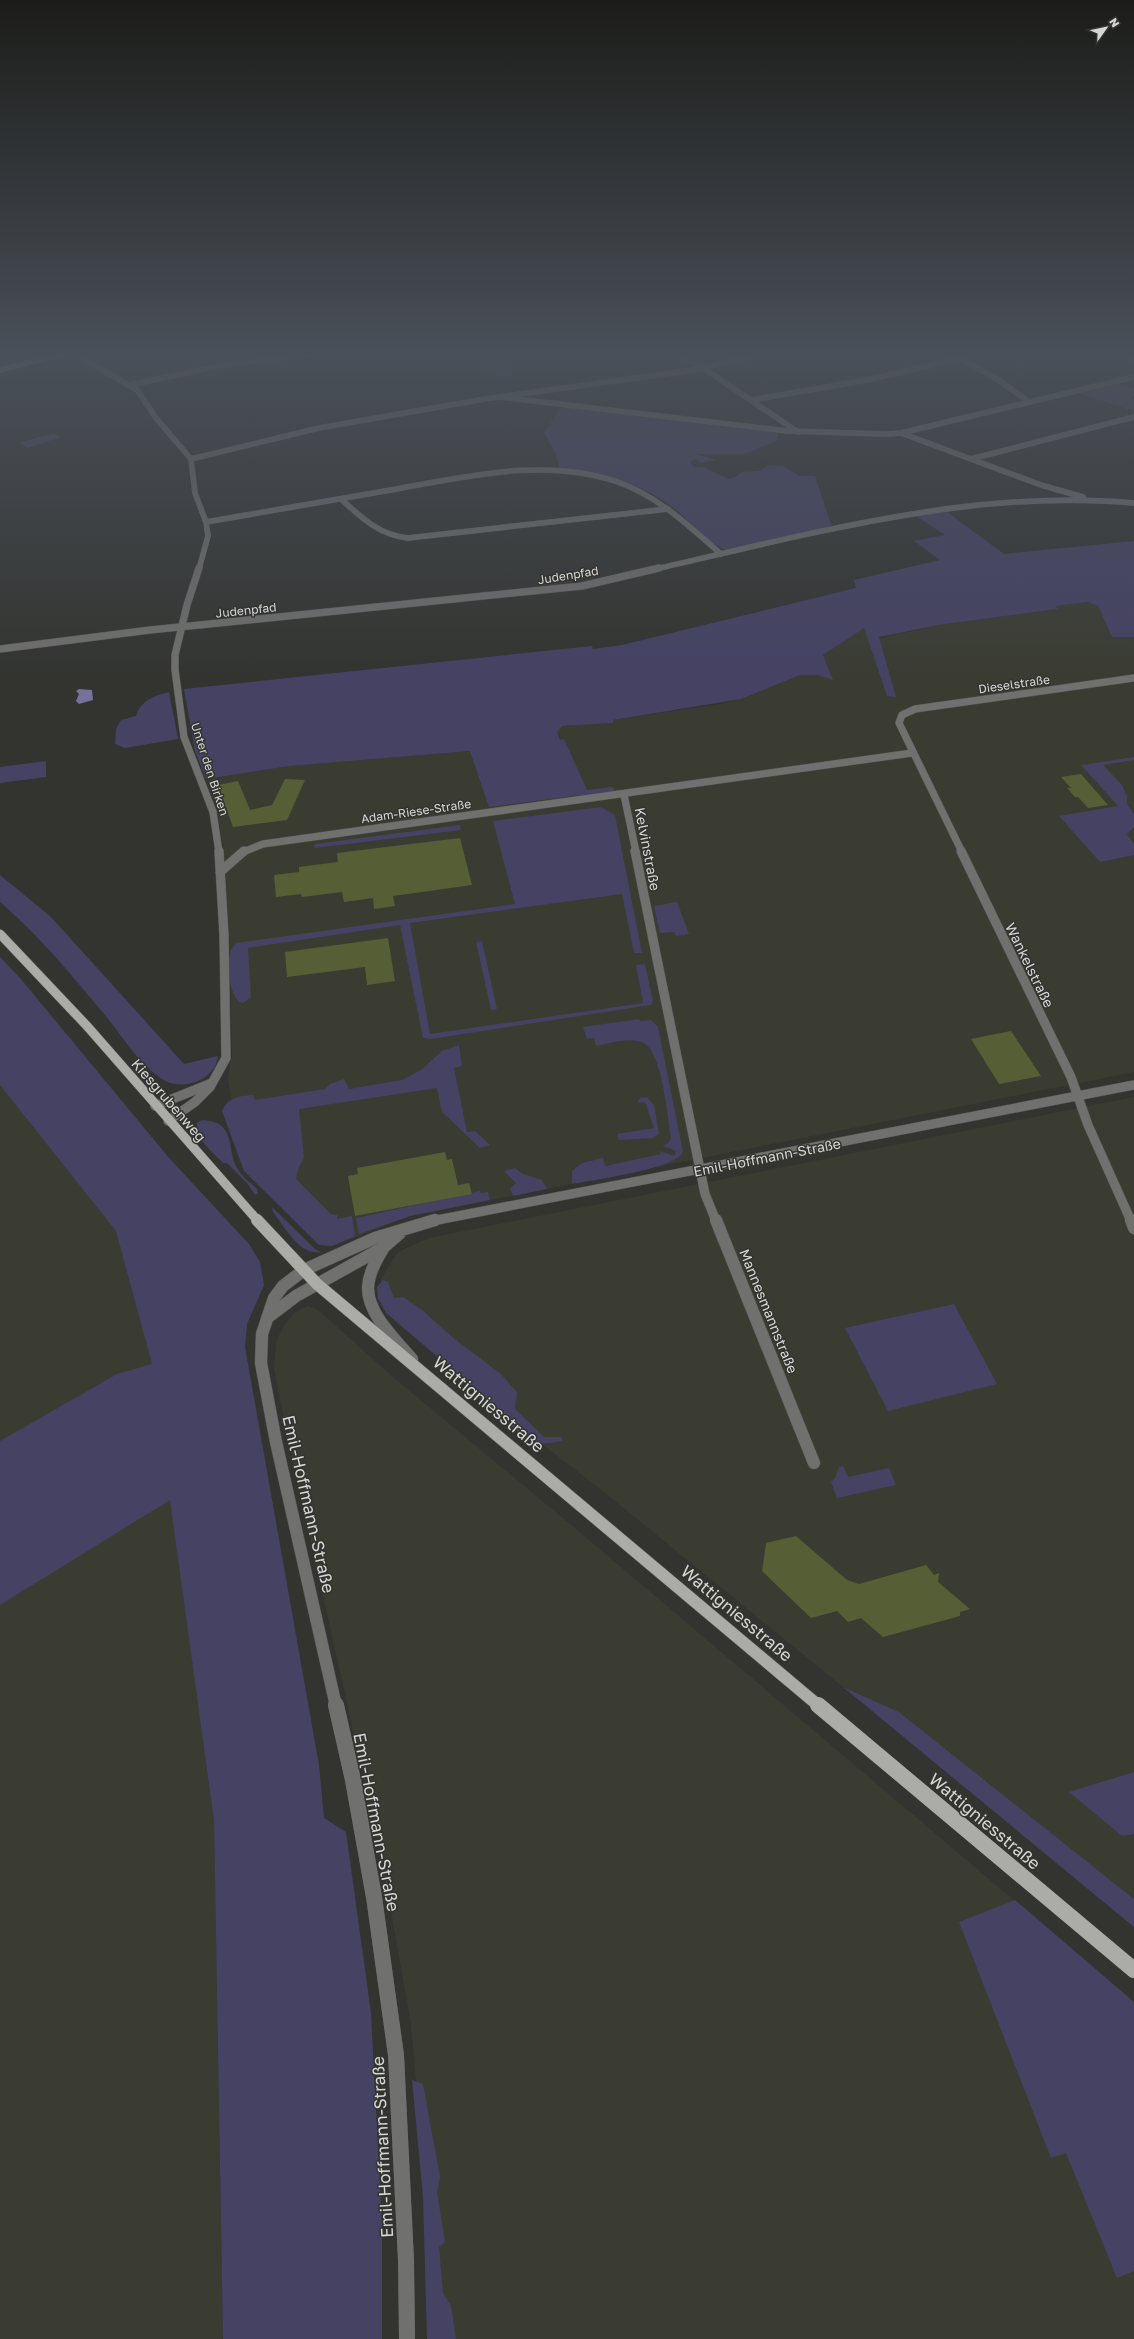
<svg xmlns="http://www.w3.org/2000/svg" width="1134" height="2339" viewBox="0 0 1134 2339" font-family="'Golos Text',sans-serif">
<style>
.built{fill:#3a3c32}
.green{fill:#454264}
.water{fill:#74729a}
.building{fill:#565e35}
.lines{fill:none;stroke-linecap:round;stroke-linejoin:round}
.minor-far4-casing{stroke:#51514e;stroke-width:6}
.minor-far3-casing{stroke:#51514e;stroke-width:8}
.minor-far2-casing{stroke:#51514e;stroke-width:10}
.minor-far1-casing{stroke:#51514e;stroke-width:13}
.minor-casing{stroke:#51514e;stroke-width:16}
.major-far3-casing{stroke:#51514e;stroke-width:6}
.major-far2-casing{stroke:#51514e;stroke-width:10}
.major-far1-casing{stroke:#51514e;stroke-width:13}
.major-casing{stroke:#51514e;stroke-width:16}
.minor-far4{stroke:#70706e;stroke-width:5.5}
.minor-far3{stroke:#70706e;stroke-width:7}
.minor-far2{stroke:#70706e;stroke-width:9}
.minor-far1{stroke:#70706e;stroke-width:12}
.minor{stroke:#70706e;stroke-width:16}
.major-far3{stroke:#abaca8;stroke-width:5.5}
.major-far2{stroke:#abaca8;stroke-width:9}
.major-far1{stroke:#abaca8;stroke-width:12}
.major{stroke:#abaca8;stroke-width:16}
.labels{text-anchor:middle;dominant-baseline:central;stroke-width:3;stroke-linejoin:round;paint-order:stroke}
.far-street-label{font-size:12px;fill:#d7d7d5;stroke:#333430}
.street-label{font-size:14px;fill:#d7d7d5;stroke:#333430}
.near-street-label{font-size:17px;fill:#d7d7d5;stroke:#333430}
</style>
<rect width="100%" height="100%" fill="#333430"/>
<path class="built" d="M1088,602L1098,605L1112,637H1134V1072L410,1216L332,1246L319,1245L231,1099L228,1077L232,1056L230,954L224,850L217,814L206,779L290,766L470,751L581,794L557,732L562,726L613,723L612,720L720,704L741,699L800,675H817L832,679L823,655L864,627L869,641L938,625L1058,609L1055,606Z
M0,1055L117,1231L152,1364L214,1821L223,2339H0Z
M1134,1097V1899L899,1712L843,1687L604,1492L542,1444L381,1291V1279L394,1257L402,1250L429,1238Z
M308,1306L318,1310L393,1377L576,1529L1134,2002V2339H430L425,2186L411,2024L381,1855L290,1448L274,1368L277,1339L285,1324L294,1313Z"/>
<path class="green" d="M0,353H52L0,367Z
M500,364L513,374L498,377L485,367Z
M1117,383L1134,388V396L1129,398L1134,399V411L1077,393Z
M562,407L778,433L776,441L744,454H696L716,460L701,463L695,459L689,462L694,467H703L729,479L736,477L742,472L759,471L769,465L783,466L800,476H815L832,527L729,551L723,549C705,540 691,522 676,510C642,482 603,474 560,469L555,452L544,433Z
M53,433L61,437L27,448L19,443Z
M947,512L1004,554L1134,541V637H1112L1098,606L1088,602L1055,606L1058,609L938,625L879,637L896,697L887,696L864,628L823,655L833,680L817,675H800L741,699L613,720V723L562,726L557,732L560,740L564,739L587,790L612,787L616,792L582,797L581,795L489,807L470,751L290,766L206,779L195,751L184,689L592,646L593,649L622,645L856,588L854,580L940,560L914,541L945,535L916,516Z
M169,692L178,739L125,748L115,744L116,729L121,720L136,716C141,700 154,696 169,692Z
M1134,757V760L1103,765L1122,785L1127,796V804L1134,814V827L1127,834L1134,844V855L1100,862L1059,816L1118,806L1081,765Z
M46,761V777L0,783V767Z
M601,807L615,815L642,953H634L622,894L410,923L430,1034L643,1003L636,965L645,964L653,1001L651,1005L431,1039L423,1038L400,925L248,948L251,998L242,1003C229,998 227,966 230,954C230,951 234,946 236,943L515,904L493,821Z
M460,825L461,830L315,848L314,846L315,844Z
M0,875L51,917L184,1064L218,1056C215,1082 179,1093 159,1077C139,1063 124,1039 109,1020C75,979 41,937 0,902Z
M677,902L689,934L676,936L674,932L660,933L654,906Z
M482,941L497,1009L491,1010L476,942Z
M0,957L20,978L170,1159L249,1244L260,1262L264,1285L247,1324L245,1347L319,1765L324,1818L346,1832L371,2013L382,2227V2339H223L214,1821L170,1500L0,1605V1441L117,1374L152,1364L116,1231L0,1085Z
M639,1019L640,1021L651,1020L658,1027L683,1152C676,1169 593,1180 572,1184V1171L582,1163L603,1158L605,1166L661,1154L660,1151L674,1156L676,1151L663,1146L668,1143L671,1138C668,1118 662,1054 645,1044C632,1036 611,1043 596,1046L594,1038L587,1039L583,1027Z
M459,1045L462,1066L454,1068L467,1132L475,1131L490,1145L480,1148L442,1112L437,1088L299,1109L304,1158L298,1169L296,1179L331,1214L337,1215V1219L352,1216L355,1236L332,1246L319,1245L244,1171L222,1111C228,1097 239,1096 253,1095L255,1100L325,1089L330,1084L344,1079L349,1089L402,1080L421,1070L442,1051Z
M647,1097L654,1105L659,1134L653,1138L619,1140L617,1134L654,1128L645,1102L638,1103L640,1098Z
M202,1120C237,1122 226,1147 237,1168C241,1176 251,1183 257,1189L258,1193L255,1195L247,1183L227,1163H223C213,1152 195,1139 197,1123Z
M515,1168L523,1174L542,1180L547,1189L513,1196L510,1188L516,1183L504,1171Z
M480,1191L481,1193L488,1192L490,1200L410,1216L359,1234L356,1218Z
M272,1207L315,1249L321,1252C299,1256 284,1226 273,1212Z
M383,1280L388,1282L394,1298L403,1297L421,1309L452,1337L501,1374L517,1392L515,1409L544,1437H561L562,1441L542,1444L523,1436L483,1401L464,1379L386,1313L378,1298L377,1287Z
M954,1304L997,1384L888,1411L845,1328Z
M843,1466L848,1477L889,1468L896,1485L837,1498L831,1482L835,1478L839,1467Z
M843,1687L899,1712L1134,1899V1927Z
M1134,1772V1834L1122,1836L1069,1792Z
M1015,1900L1134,2002V2271L1117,2278L1066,2153L1051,2158L959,1922Z
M412,2080L423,2084L440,2177L437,2192L445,2242L439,2247L443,2293L451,2306L456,2339H427L423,2197Z"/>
<path class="water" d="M79,689L92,690L93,700L79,704L76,701L79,694L76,691Z"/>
<path class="building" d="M1081,774L1108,805L1088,808L1078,797H1075L1067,788H1071L1061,777Z
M285,779L305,780L287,820L233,827L218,785L238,781L250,810L272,805Z
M460,838L472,885L393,896L395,906L374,909L373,898L344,902L342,892L302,897L301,894L276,897L274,875L299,872V867L338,862L337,853Z
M388,938L395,981L367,985L365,967L287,977L285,952Z
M1011,1031L1041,1076L999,1084L971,1039Z
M445,1152L447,1160L452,1159L458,1185L469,1183L472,1194L355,1216L348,1176L358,1174L357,1168Z
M796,1536L847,1580L859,1584L926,1565L934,1575L939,1573L938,1582L970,1609L960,1612V1616L883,1637L861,1618L848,1622L837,1611L811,1618L762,1571L766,1543Z"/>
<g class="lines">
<defs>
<path id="minor-far4" d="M73,353L137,390L156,418L191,459L195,493L206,522L208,536L199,569
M676,353L703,368L798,432
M1121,353L1134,359
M955,355L1000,381L1029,402
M130,385L223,365L318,353
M500,397L787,431L885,434L901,433L1134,377
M751,400L867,380L961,358
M901,433L1041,485L1083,497
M191,459L319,428L485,399L694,370L765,353
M971,459L1134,417
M341,499C362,518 379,535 408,538L668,509
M206,522C266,512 325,501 385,491C460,478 543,456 618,482C659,497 689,526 721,554
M655,569C810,534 974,488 1134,503"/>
<path id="minor-far3" d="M199,568L187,605L175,655V670L184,737L213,812L219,852
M0,649L150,630L582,586L659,568
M624,795L636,852
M243,852L263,844L912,753
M962,852L899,723L902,715L915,709L1134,678"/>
<path id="minor-far2" d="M635,851L705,1194L716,1221
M961,851L1071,1077L1088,1125L1131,1221
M220,872L244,851
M155,1106L212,1083
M168,1121L195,1102L210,1087L226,1058L224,935L219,851
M432,1221L1134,1085"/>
<path id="minor-far1" d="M716,1220L814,1463
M1131,1220L1134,1228
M384,1247C377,1259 369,1272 368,1287C367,1314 396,1340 412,1359
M267,1318L296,1296L384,1247L400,1233
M336,1706L276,1442L261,1363L262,1334L274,1298L283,1286L304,1270L375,1238L435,1220"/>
<path id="minor" d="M336,1705L353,1780L374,1897L396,2055L406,2260L407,2339"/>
<path id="major-far3" d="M0,370L63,353"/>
<path id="major-far2" d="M0,934L87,1026L258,1221"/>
<path id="major-far1" d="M257,1220L317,1284L819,1706"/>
<path id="major" d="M818,1705L1134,1970"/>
</defs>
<use href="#minor-far4" class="minor-far4-casing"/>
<use href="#minor-far3" class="minor-far3-casing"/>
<use href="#minor-far2" class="minor-far2-casing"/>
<use href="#minor-far1" class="minor-far1-casing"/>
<use href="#minor" class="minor-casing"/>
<use href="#major-far3" class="major-far3-casing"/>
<use href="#major-far2" class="major-far2-casing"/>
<use href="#major-far1" class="major-far1-casing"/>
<use href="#major" class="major-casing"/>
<use href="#minor-far4" class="minor-far4"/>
<use href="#minor-far3" class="minor-far3"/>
<use href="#minor-far2" class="minor-far2"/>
<use href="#minor-far1" class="minor-far1"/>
<use href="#minor" class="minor"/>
<use href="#major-far3" class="major-far3"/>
<use href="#major-far2" class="major-far2"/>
<use href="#major-far1" class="major-far1"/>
<use href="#major" class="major"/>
</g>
<linearGradient id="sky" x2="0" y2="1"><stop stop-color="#1c1d1a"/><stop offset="0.52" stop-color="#4a5059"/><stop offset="1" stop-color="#4a5059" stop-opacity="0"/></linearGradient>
<rect width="1134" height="681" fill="url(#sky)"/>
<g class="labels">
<g class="far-street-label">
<text transform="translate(568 575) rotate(-9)">Judenpfad</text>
<text transform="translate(246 610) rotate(-6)">Judenpfad</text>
<text transform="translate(1014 684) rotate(-8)">Dieselstraße</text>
<text transform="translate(210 769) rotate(72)">Unter den Birken</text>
<text transform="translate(416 811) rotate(-8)">Adam-Riese-Straße</text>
</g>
<g class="street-label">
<text transform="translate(648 849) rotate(79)">Kelvinstraße</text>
<text transform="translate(1030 965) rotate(64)">Wankelstraße</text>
<text transform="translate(169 1100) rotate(49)">Kiesgrubenweg</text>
<text transform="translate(767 1157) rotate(-11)">Emil-Hoffmann-Straße</text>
<text transform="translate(769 1311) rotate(68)">Mannesmannstraße</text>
</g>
<g class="near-street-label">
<text transform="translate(489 1404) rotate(40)">Wattigniesstraße</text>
<text transform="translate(309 1504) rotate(77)">Emil-Hoffmann-Straße</text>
<text transform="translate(737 1613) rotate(40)">Wattigniesstraße</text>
<text transform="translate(985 1821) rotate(40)">Wattigniesstraße</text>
<text transform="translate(377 1822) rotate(79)">Emil-Hoffmann-Straße</text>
<text transform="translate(382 2147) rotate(-93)">Emil-Hoffmann-Straße</text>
</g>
</g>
<g transform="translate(1106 28) rotate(57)" stroke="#333430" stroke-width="3" paint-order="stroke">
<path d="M0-3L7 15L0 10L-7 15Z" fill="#d7d7d5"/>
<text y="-6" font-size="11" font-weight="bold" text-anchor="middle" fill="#d7d7d5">N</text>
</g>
</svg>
